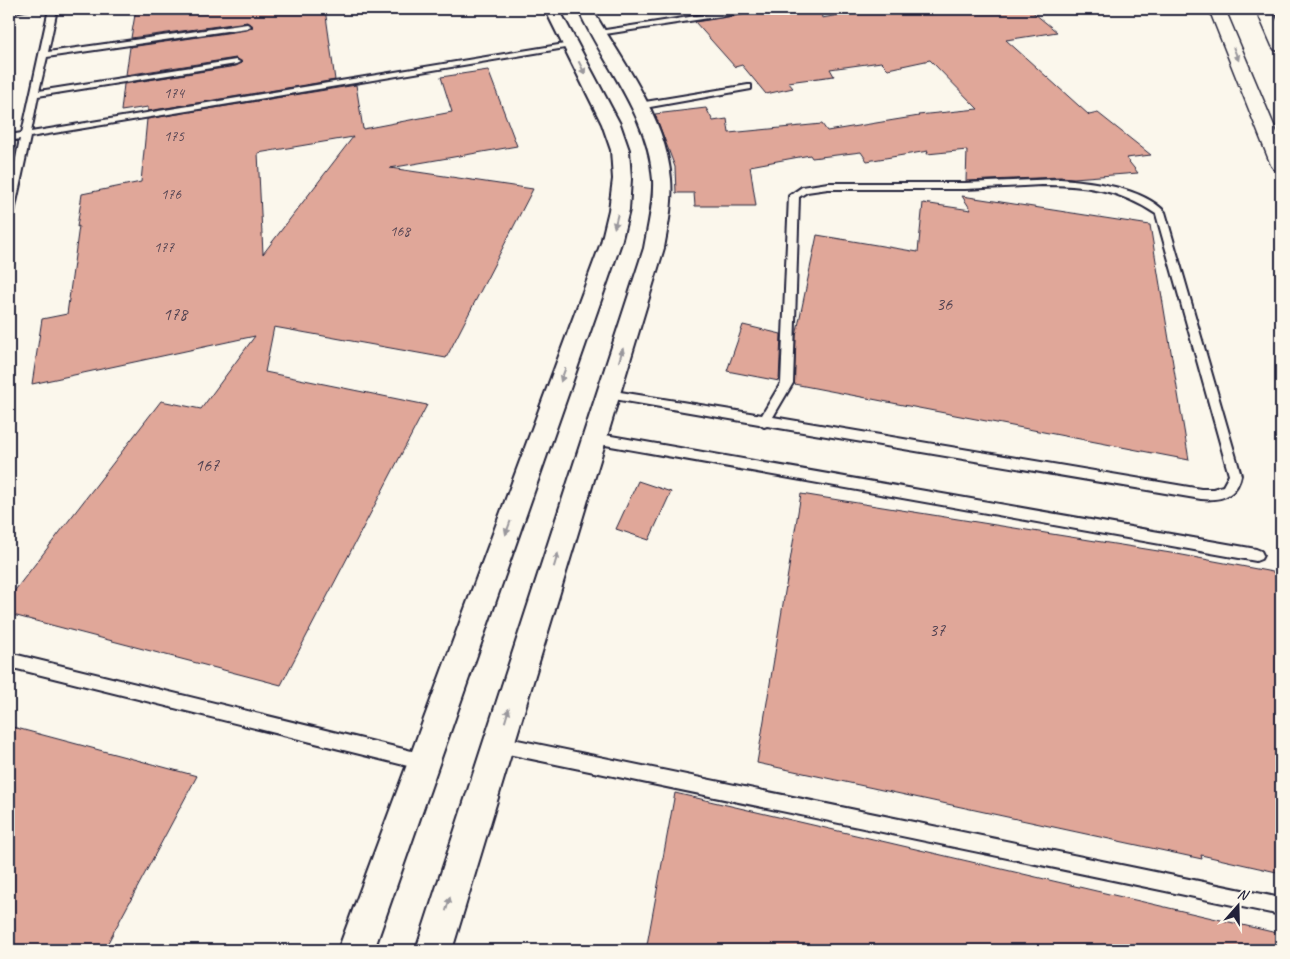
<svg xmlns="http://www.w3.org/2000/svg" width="1290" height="959" viewBox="0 0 1290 959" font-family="Caveat,sans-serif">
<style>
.building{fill:#e0a799;stroke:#22223b;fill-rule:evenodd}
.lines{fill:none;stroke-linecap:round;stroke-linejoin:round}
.lane-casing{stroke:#22223b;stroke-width:4}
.street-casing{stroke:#22223b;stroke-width:4}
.secondary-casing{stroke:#22223b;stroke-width:3}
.lane{fill:#fbf7ec;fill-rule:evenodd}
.street{fill:#fbf7ec;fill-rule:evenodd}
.secondary{fill:#fbf7ec;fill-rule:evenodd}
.oneway{fill:#99979c}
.labels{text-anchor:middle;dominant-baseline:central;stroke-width:4.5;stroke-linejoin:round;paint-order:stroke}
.far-number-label{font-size:15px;fill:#524352}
.number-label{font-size:18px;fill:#524352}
</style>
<rect width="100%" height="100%" fill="#fbf7ec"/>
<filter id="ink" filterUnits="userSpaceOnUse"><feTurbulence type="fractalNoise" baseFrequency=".02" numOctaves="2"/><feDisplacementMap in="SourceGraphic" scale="10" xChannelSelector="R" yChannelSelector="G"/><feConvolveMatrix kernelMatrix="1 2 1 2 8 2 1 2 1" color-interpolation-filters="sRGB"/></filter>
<g filter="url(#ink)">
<path class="building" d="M136,9H325L335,80L148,111V107L121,111L124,84L236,66L242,63L236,58L126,75L130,47L247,30L253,27L247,22L131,38Z
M684,9H730L689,15Z
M760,9H821L822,18L871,9H1029L1057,32L1006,40L1089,115L1098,113L1151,155L1126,158L1138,173L1074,178L1060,177L966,181L967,150L927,154L928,151L867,161L861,152L812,158L810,155L750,166L756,206H695L694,193H676L675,167L655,114L706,108L713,121L727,119L729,133L822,124L827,131L919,116L918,115L978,109L930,60L888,69L881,62L830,69L834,76L788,82L793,88L766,94L742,65L735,67L695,22L754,13Z
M488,70L517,146L390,168L533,189L446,358L274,327L265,372L427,405L281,685L9,614V598L161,401L201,409L255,336L32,384L42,319L67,314L79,226L77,227L82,194L141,182L147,119L356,85L363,129L452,112L441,77ZM353,137L263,254L258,153Z
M962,196L1150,225L1189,460L794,384L796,336L817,235L918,252L923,203L971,210Z
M743,325L781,334L779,381L727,371Z
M638,481L671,492L649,540L616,529Z
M801,494L1177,554L1278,573L1281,585V873L1201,855L1202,859L757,763Z
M9,726L197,776L104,950H9Z
M675,793L1281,934V950H646Z"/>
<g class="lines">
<defs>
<path id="lane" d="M9,9H30L9,13Z
M49,9H57L48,52L247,24L251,26L247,28L47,57L39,91L236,60L240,62L236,64L38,96L31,132L571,43L575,45L571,47L30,137L14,212L9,215V192L20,139L9,141V135L22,133Z
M741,9H758L754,11L599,35L595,33L599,31Z
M748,85H751V89L639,109L635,106L639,103Z
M1060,179C1091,181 1143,188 1165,212L1241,475C1237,496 1221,501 1201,499L767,426L764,427L759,424L608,398L602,394L608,390L762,415L781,383L789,196L802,187L828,183H965ZM1041,185C1085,185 1118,189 1156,214L1229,475L1223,486L1213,489H1201L773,417L793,383L799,197L807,192L828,189H965Z
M594,433L1256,549L1261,551L1263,555L1261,559L1256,561L594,443L590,441L588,438L590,435Z
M9,653L424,754L430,756L432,762L430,768L424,770L9,667Z
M498,736L1281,898V915L498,752L493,749L490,744L493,739Z"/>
<path id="street" d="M545,9H559L620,124L629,150L631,179L629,210L621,243L374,950H338L601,243L609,210L613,179L611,150L602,124Z
M578,9H592C622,61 666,117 671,179C673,202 668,226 664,248L452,950H416L644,248C648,226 654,202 653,180C649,116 603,64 578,9Z
M1249,9H1281V14L1251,12Z"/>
<path id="secondary" d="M1209,9H1225L1281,142V171L1274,169L1271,165Z
M1256,9H1272L1281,28V51L1275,50L1272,46Z"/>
</defs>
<use href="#lane" class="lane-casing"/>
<use href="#street" class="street-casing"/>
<use href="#secondary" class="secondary-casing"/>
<use href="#lane" class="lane"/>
<use href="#street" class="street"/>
<use href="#secondary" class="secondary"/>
</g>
<defs><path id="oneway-solid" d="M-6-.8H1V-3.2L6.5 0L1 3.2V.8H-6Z" transform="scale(1.25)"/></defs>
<g class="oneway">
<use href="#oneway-solid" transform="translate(1236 54) rotate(68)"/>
<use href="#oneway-solid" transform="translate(582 68) rotate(63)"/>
<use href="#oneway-solid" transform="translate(616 221) rotate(104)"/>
<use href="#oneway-solid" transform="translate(621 355) rotate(-73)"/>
<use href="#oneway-solid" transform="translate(563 375) rotate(110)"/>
<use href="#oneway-solid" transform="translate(508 528) rotate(110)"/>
<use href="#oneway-solid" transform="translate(556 560) rotate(-73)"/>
<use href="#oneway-solid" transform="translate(507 715) rotate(-73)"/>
<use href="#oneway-solid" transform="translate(448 904) rotate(-73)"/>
</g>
</g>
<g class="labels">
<g class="far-number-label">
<text x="174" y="93">174</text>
<text x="174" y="136">175</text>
<text x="171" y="194">176</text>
<text x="400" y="231">168</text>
<text x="164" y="247">177</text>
</g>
<g class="number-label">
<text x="944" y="304">36</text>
<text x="175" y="314">178</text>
<text x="207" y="465">167</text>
<text x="937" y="630">37</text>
</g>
</g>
<rect width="1290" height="959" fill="none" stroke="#fbf7ec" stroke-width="30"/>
<rect x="15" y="15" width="1260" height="929" fill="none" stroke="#22223b" stroke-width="2" filter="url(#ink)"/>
<g transform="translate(1238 906) rotate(20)" stroke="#fbf7ec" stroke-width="4" paint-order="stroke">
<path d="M0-4L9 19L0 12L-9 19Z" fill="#22223b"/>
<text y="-8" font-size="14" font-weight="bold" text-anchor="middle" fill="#22223b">N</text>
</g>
</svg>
